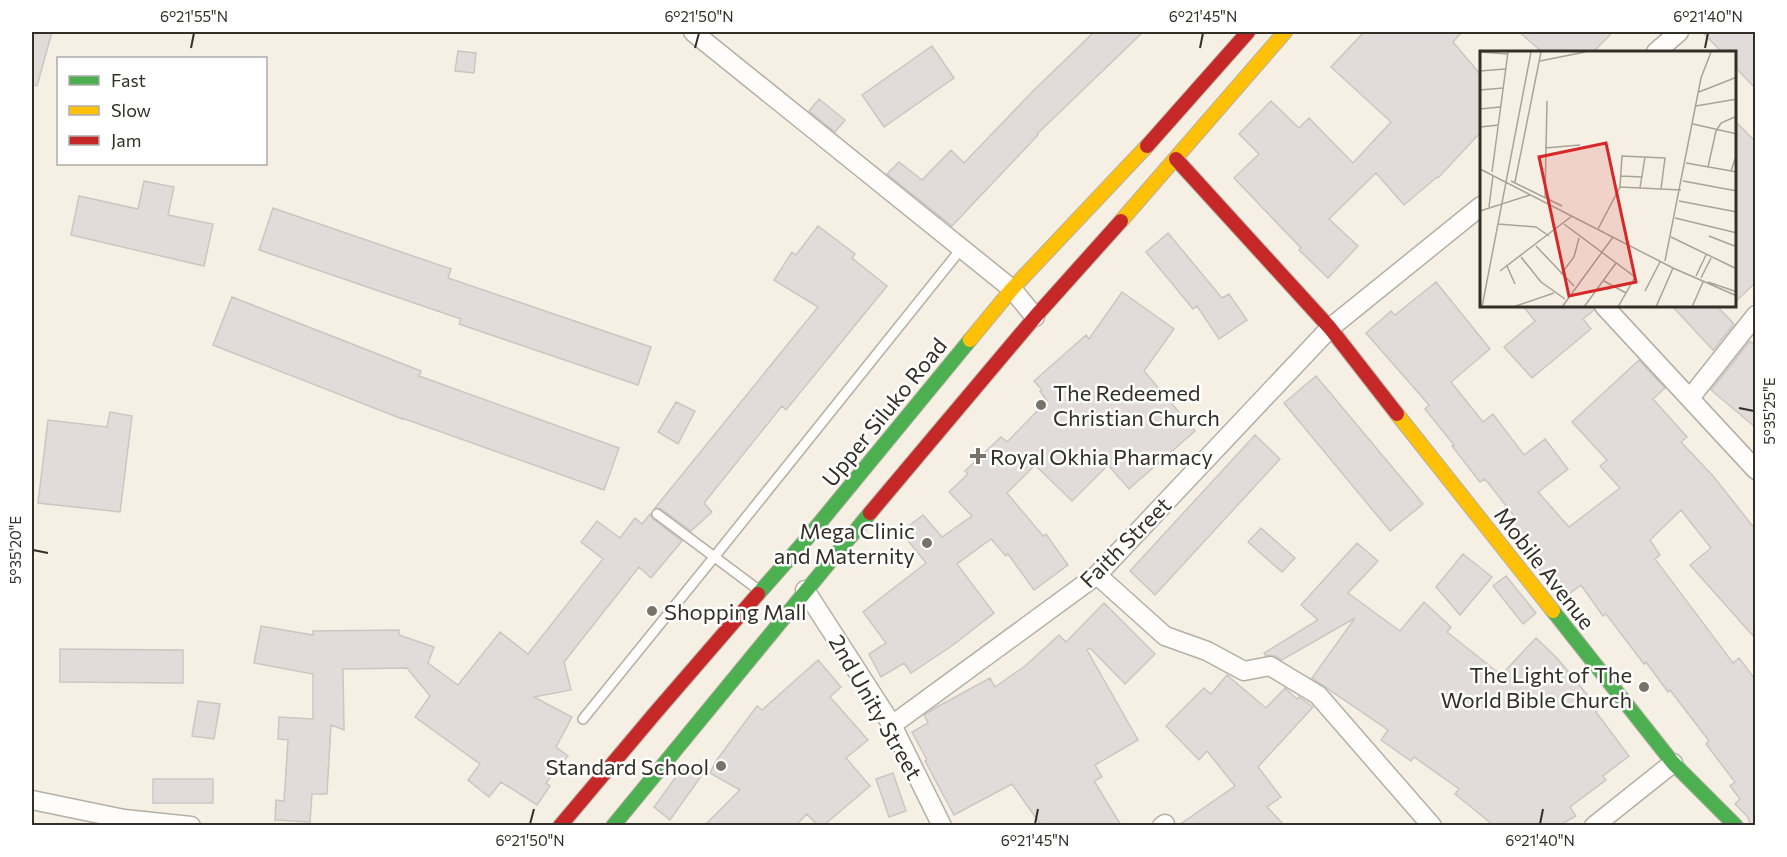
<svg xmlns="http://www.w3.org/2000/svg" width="1787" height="857" viewBox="0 0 1787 857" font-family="Commissioner,sans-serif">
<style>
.building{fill:#e1dbd9;stroke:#ccc6c3;stroke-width:1.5}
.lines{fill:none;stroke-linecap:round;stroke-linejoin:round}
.lane-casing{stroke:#b4b0a6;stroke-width:12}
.street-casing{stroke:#b4b0a6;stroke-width:21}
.fast-casing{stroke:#b4b0a6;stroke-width:16}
.slow-casing{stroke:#b4b0a6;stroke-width:16}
.jam-casing{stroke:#b4b0a6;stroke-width:16}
.lane{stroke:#fefdfb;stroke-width:9}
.street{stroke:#fefdfb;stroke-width:18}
.fast{stroke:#4caf50;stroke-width:14}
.slow{stroke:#ffc107;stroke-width:14}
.jam{stroke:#c62828;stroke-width:14}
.ticks{fill:none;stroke:#332f27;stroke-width:2}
.poi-dot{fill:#777369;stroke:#fff;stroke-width:2}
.labels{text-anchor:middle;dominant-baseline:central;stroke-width:5;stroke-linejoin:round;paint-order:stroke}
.poi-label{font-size:22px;fill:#332f27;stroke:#fff;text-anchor:start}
.street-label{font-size:22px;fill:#332f27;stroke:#fff}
.inset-road{fill:none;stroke:#a8a398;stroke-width:1.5}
.view{fill:#d62828;fill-opacity:0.15;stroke:#d62828;stroke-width:3}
.inset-edge{fill:none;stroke:#332f27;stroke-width:3}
.neatline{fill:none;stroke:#332f27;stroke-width:2}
.ticks-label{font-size:15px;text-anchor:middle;fill:#332f27}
</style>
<rect width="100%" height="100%" fill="#f6f0e4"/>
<path class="building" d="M32,32H52L37,86L32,85Z
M1094,32H1143L1037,134L1038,135L952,226L887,174L899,162L922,180L951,150L964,163L1033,91Z
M1364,32H1462L1453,42L1481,75V132L1438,178L1437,177L1404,205L1376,173L1329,219L1358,246L1328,278L1299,250L1301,248L1234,178L1259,154L1239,134L1271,101L1299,128L1309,118L1353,163L1391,122L1331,67Z
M1519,32H1613L1593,52H1542Z
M1702,32H1755V88L1734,66V52H1722Z
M932,46L954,78L884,127L862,95Z
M458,51L476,53L474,73L455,71Z
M819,99L845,120L835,132L809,111Z
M1734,120L1755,141V283L1734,303Z
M144,181L174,187L168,215L213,224L204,266L71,235L79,196L138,209Z
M273,208L451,269L448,278L651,347L638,385L459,324L461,319L259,250Z
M818,226L855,254L852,258L887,286L786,410L782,406L704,503L712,512L691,531L661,509L655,508L818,307L774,280L792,252L796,255Z
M1168,233L1222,298L1229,294L1247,320L1219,339L1197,306L1193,309L1146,252Z
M1436,282L1490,349L1451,382L1483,422L1493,414L1524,455L1545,439L1568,469L1538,492L1569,527L1620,488L1600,466L1607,460L1572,422L1639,360L1665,388L1653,399L1687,437L1681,442L1713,476L1755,529V638L1690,565L1711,548L1681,510L1650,540L1660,555L1655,559L1733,663L1739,658L1755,679V825H1751L1747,816L1735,804L1740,799L1730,786L1735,782L1706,744L1709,741L1670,690L1668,692L1646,662L1644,664L1606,614L1603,616L1581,585L1564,598L1561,593L1559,594L1505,526L1515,517L1485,479L1480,482L1452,446L1454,445L1425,409L1429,405L1366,333L1391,311L1395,315Z
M1122,292L1174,329L1144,371L1195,431L1129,489L1108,465L1072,501L1035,465L1007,493L1043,536L1046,534L1068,565L1034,590L1008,554L1006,556L991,539L957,564L994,613L953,645L911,673L904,663L881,677L869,654L886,643L863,612L926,563L901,532L923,515L942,537L972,516L949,492L968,474L965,471L1001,437L1007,442L1047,401L1040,391L1042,390L1034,381L1086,335L1089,339Z
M232,297L421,371L419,376L619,448L604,490L402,418V419L213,345Z
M1523,306H1593L1594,310L1583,319L1591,329L1532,378L1504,347L1535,321Z
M1672,306H1717L1734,324L1713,350Z
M1750,341L1755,346V427L1711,390Z
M1316,376L1423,504L1390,531L1284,403Z
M676,402L695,411L678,444L658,432Z
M110,412L132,416L120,512L38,503L48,420L107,427Z
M1255,435L1280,459L1155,595L1130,571Z
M650,514L653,519L682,541L651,578L639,567L564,662L571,690L534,697L572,717L556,747L568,756L546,783L550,786L537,805L501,782L489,797L468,780L480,764L415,717L430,696L407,668L343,669L344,730L331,725L327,794H312L310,822L275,820L276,800L284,801L288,740L278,739L279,717L313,719V674L254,663L261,626L313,635V631L399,630V635L434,647L428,663L458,685L500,632L528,654L603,559L581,542L597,521L620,538L635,518L642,524Z
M1261,528L1295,558L1282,572L1248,542Z
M1357,543L1378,561L1348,593L1400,631L1424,602L1451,627L1447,632L1501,675L1536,638L1557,658L1599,709L1596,712L1629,756L1603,776L1606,780L1570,807L1576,816L1560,825H1493L1455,794L1459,789L1414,757L1411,761L1381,740L1388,730L1312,678L1355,618L1282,660L1275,656L1265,655L1264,653L1318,620L1301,605Z
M1463,554L1492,577L1460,615L1436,587Z
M1506,576L1536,613L1523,624L1493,586Z
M1104,603L1155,654L1125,684L1090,648L1087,650L1138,740L1095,765L1102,777L1094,781L1121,825H1041L1012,784L954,815L925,761L927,760L912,732L928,723L924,715L935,708L990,678L995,687L1025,666L1059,635L1066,642Z
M60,649L183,650V683L60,682Z
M818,660L841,687L830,697L868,740L846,758L870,786L824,825H817L807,814L796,825H705L740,790L710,773L716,761L757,706L762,710Z
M1227,675L1266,708L1285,688L1297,699L1299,697L1313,707L1258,767L1281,797L1267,807L1284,825H1179L1235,786L1207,751L1199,760L1166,726L1204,688L1211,694Z
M198,701L220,704L214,739L192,736Z
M686,763L702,775L670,820L654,807Z
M893,773L906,811L889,817L876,779Z
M153,779H213V803H153Z"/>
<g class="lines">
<defs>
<path id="lane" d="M657,514L760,591
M583,719L715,556L961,249"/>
<path id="street" d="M693,32L1012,289L1035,317
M1656,52L1679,32
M1604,306L1756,470
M1690,398L1756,315
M1097,575L1165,636L1207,651L1244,671L1270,666L1318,695L1432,826
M805,590L892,725L942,826
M892,725L1097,575L1330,328L1481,206
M32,800L124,819L191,826
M1162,826L1165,824
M1594,826L1673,763"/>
<path id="fast" d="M758,594L804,542L970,340
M1553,611L1673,763L1736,826
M613,826L870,513"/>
<path id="slow" d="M1121,221L1285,32
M970,340L1012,289L1147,146
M1397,414L1553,611"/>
<path id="jam" d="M1147,146L1248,32
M1176,159L1330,328L1397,414
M870,513L1035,317L1121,221
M560,826L656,712L758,594"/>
</defs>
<use href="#lane" class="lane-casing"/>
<use href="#street" class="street-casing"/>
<use href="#fast" class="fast-casing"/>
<use href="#slow" class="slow-casing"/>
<use href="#jam" class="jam-casing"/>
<use href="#lane" class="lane"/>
<use href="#street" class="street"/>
<use href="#fast" class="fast"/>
<use href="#slow" class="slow"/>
<use href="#jam" class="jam"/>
</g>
<path class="ticks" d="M191,48L194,33M695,48L699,33M1200,48L1203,33M1705,48L1708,33M1739,408L1754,411M33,550L48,553M530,824L534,809M1035,824L1038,809M1540,824L1543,809"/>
<g class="poi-dot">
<circle cx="1041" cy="405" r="6"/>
<path d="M975 447h6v6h6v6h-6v6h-6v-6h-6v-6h6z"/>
<circle cx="927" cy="543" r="6"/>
<circle cx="652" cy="611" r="6"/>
<circle cx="1644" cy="687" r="6"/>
<circle cx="721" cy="766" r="6"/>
</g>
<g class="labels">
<g class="poi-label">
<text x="1053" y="392">The Redeemed<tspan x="1053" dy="25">Christian Church</tspan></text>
<text x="990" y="456">Royal Okhia Pharmacy</text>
<text x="915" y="530" text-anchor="end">Mega Clinic<tspan x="915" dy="25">and Maternity</tspan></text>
<text x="664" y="611">Shopping Mall</text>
<text x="1632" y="674" text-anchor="end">The Light of The<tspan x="1632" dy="25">World Bible Church</tspan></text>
<text x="709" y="766" text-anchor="end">Standard School</text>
</g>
<g class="street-label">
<text transform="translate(884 412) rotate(-51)">Upper Siluko Road</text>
<text transform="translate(1125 542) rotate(-45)">Faith Street</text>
<text transform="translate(1545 568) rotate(52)">Mobile Avenue</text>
<text transform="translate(876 707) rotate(60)">2nd Unity Street</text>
</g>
</g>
<g transform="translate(1480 51)">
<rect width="256" height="256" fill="#f6f0e4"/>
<path class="inset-road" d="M0,1L28,3M60,10L105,1M0,20L25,18M0,39L23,37M219,41L257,26M216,55L257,48M0,58L20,56M213,73L257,83M0,76L19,74M65,97L100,94M206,112L257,121M228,116L236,80L241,72L257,65M0,118L193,217L257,245M251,120L257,102M12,121L28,1M141,125L162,126M31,130L82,155M203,130L257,140M35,131L61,1M140,136L201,139M160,137L165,106M65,146L67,50M199,150L257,161M9,156L13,124M0,160L50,144M195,167L257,182M18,173L56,176L69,185M84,173L155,226L138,256M118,178L140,136L142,105L185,107L181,138M229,185L257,196M191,186L257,218M56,195L94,235M41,206L61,231L85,248M185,210L221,27L231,1M27,215L35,233M20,220L92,165M81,223L94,206L99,187M216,225L226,204M221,227L231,207M124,230L146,242M228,231L257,241M165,240L180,211M2,256L51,1M33,256L74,242M82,256L133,186M104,256L136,212M176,256L193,217M212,256L223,231"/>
<path class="view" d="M126,92L156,231L89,245L59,106Z"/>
<rect width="256" height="256" class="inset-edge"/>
</g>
<rect width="1787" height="857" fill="none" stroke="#ffffff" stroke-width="66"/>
<rect x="57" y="57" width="210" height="108" fill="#ffffff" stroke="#adaca9" stroke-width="1.5"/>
<rect x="69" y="76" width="30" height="9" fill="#4caf50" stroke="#adaca9" stroke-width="1.5"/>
<text x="111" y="87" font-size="18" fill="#332f27">Fast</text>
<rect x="69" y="106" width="30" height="9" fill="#ffc107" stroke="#adaca9" stroke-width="1.5"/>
<text x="111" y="117" font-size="18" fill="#332f27">Slow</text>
<rect x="69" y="136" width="30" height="9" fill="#c62828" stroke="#adaca9" stroke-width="1.5"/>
<text x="111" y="147" font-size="18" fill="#332f27">Jam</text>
<rect x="33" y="33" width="1721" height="791" class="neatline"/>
<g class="ticks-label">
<text x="194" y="22">6°21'55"N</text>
<text x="699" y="22">6°21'50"N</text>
<text x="1203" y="22">6°21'45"N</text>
<text x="1708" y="22">6°21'40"N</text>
<text transform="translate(1770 411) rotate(-90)" y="5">5°35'25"E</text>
<text transform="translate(16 550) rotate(-90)" y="5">5°35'20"E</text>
<text x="530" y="846">6°21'50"N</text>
<text x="1035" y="846">6°21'45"N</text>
<text x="1540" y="846">6°21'40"N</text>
</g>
</svg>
